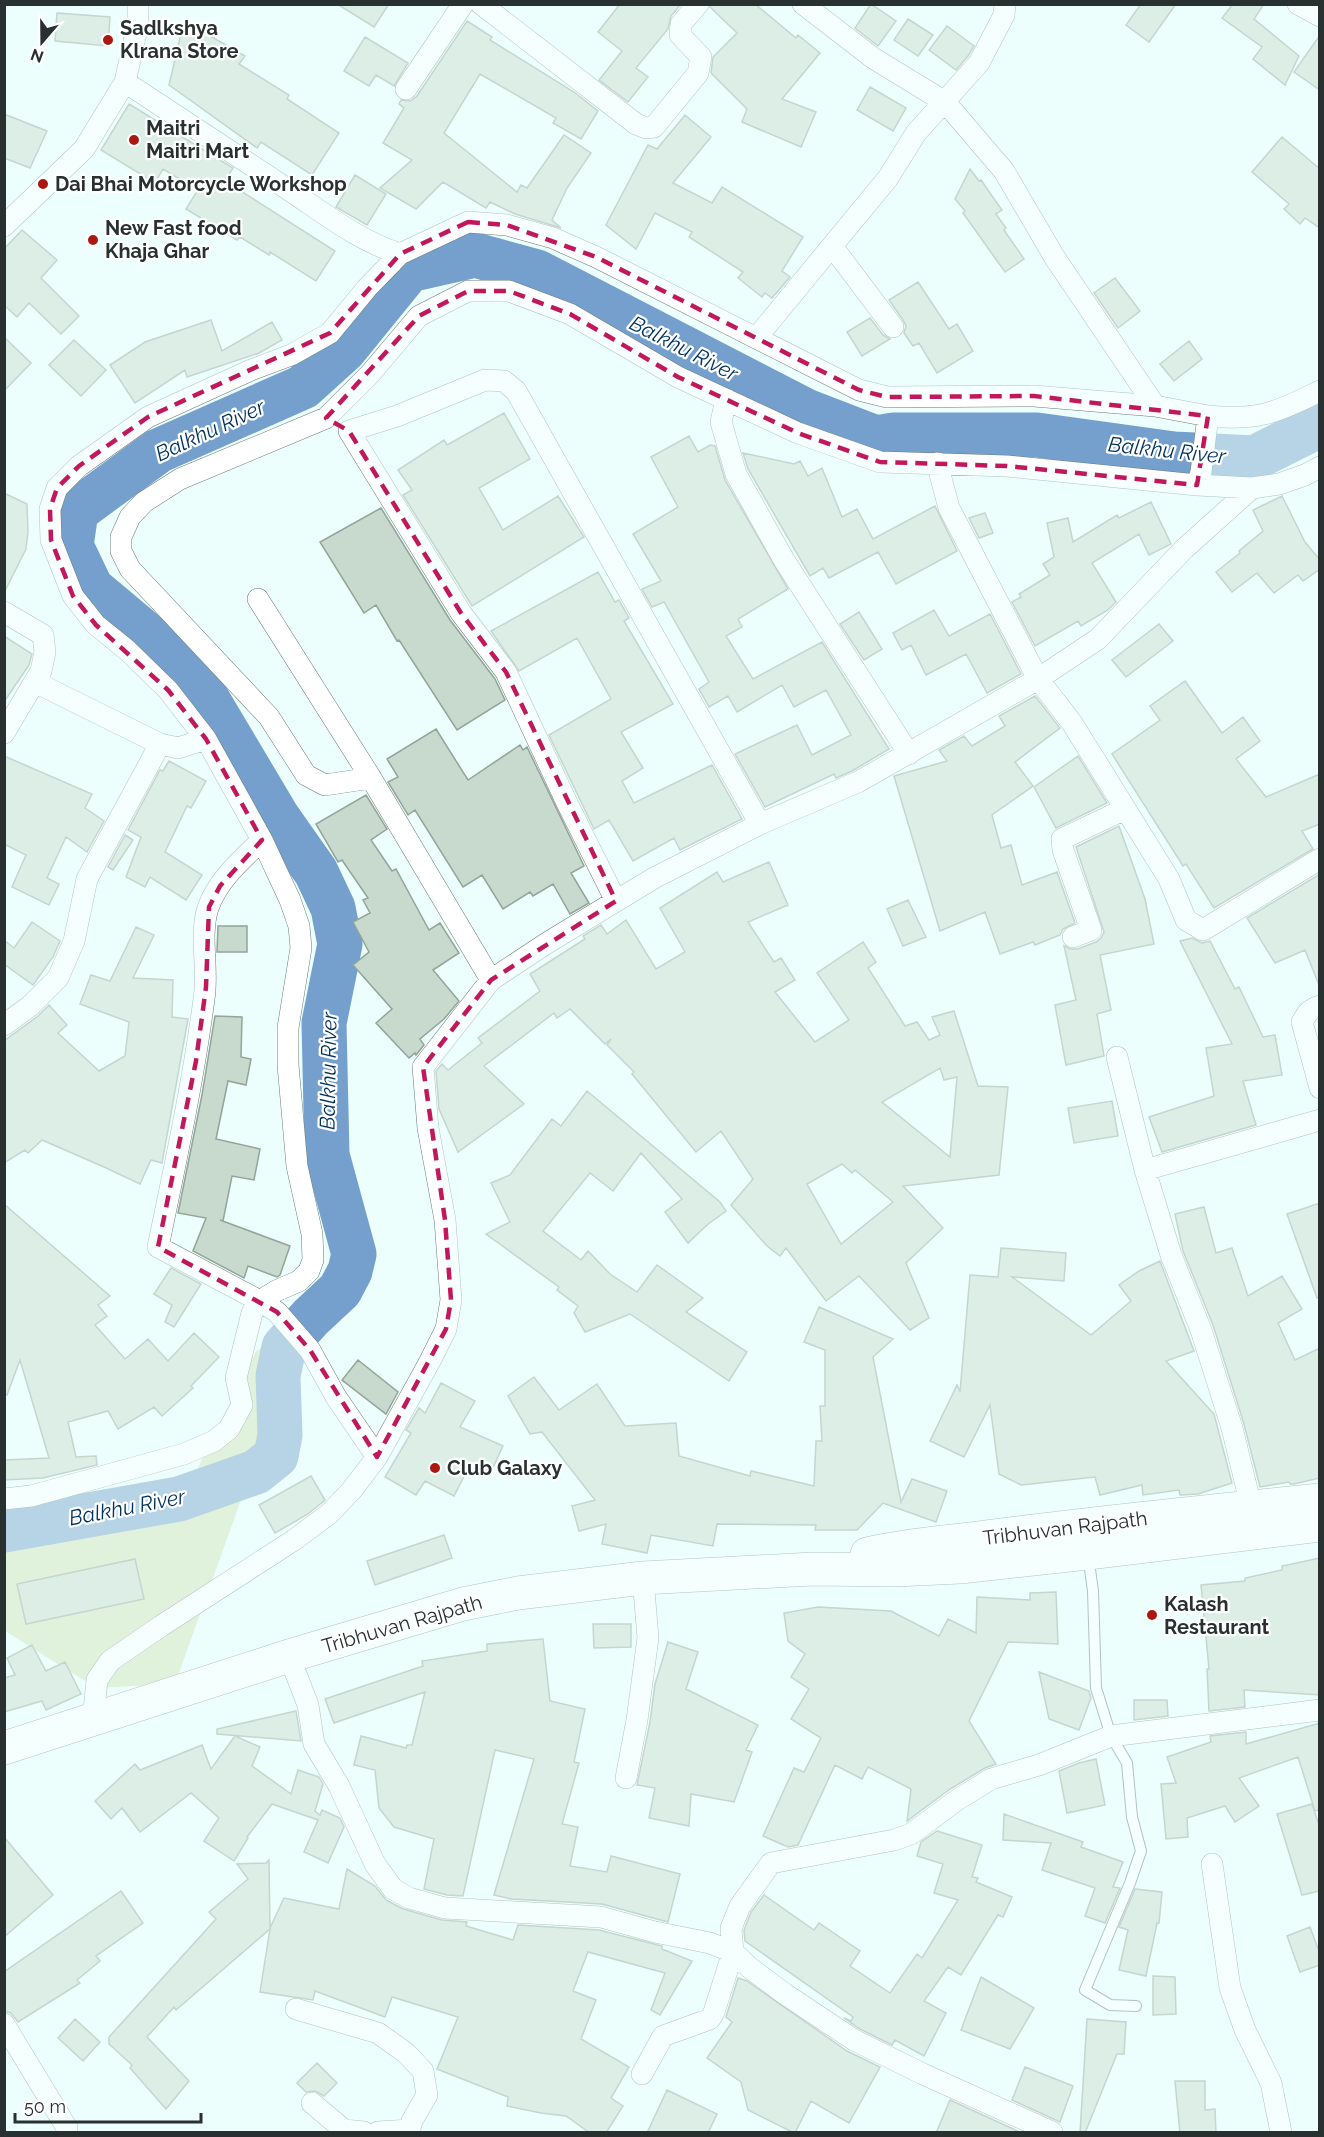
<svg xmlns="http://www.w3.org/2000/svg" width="1324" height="2137" viewBox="0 0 1324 2137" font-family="Raleway,sans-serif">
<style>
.green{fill:#d2e2b7}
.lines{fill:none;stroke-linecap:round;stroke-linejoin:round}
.river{stroke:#75a0ce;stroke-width:45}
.building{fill:#c8d9cd;stroke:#94a499;stroke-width:1.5;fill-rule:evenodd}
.lane-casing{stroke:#677c79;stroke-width:12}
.street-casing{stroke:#677c79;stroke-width:22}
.highway-casing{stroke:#677c79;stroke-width:34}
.lane{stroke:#fff;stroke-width:10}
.street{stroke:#fff;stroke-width:21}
.highway{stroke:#fff;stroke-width:33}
.marked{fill:none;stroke:#c2185b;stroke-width:4.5;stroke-dasharray:12 8;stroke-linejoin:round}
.poi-dot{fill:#aa1811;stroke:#fff;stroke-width:2}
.labels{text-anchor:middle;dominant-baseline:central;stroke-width:4.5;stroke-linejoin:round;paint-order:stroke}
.poi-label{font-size:20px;font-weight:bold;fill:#293130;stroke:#fff;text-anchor:start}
.street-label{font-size:20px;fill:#293130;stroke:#fff}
.water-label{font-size:21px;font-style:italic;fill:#01325d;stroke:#fff}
</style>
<rect width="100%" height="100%" fill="#ecfffc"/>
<path class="green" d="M303,1327L175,1684L96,1688L5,1631L4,1551L43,1545L190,1484L256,1351Z"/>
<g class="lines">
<path class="river" d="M4,1530L179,1499L256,1472L276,1456L280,1435L278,1376L284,1347L311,1317L340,1290L350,1271L354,1254L327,1155L324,1023L340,944L333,908L316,872L278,818L200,687L165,650L91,588L71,546L76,511L158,451L303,387L344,350L409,270L475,255L537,272L806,411L876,438L894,435H1037L1174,454L1254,458L1320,425"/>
</g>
<path class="building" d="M337,4H389L374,27Z
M620,4H681L671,16L668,29L636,68L648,77L628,102L599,80L622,51L598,32Z
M710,4H755L796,38L798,35L820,53L782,99L816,112L801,147L742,122L747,109L711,73L713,57L737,33L710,7Z
M871,4L896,21L878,46L855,28Z
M1141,4H1176L1149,42L1126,25Z
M1233,4H1264L1254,19L1299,56L1285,85L1253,59L1262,47L1222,18Z
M57,13L110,17L108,46L55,41Z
M908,19L933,35L918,56L894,40Z
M184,21L245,56L239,64L289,95L287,99L339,133L312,175L261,142L257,148L169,85Z
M467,21L492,37L490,40L574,92L598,111L581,139L553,123L556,118L480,74L444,133L517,192L521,185L527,188L564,135L591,153L567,188L552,220L561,228L515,214L490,202L486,208L443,182L416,209L380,188L412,160L383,143L404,108L399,104L401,100L411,101L417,96Z
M947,26L974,46L968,56L956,70L929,50Z
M1320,35V90L1294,72Z
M365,37L408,63L394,86L376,75L369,86L344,71Z
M870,87L906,108L893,131L857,110Z
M129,104L233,168L225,181L335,251L316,281L270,252L269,255L240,237L237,240L186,209L198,190L163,169L155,183L101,150Z
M4,114L47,131L30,168L4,158Z
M685,115L711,137L673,183L712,203L722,187L803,237L782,271L790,277L772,298L765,293L762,297L738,278L743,272L689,237L692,232L655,213L636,249L606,225L648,145L657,149Z
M1282,137L1320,169V228L1305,218L1300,224L1284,209L1289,204L1252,172Z
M970,169L979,181L981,180L1002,210L996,214L1006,228L1004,230L1024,259L1005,272L963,213L965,211L955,199Z
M355,175L386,194L367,225L336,207Z
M22,230L57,260L41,278L79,316L61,334L29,303L17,317L4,305V249Z
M1115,278L1140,311L1118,328L1094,293Z
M918,282L949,329L957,324L973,351L937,373L919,343L913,346L904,333L906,326L903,320L889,300Z
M870,318L883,335L890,339L862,356L847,332Z
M211,320L222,351L272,322L282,340L259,353L187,377L185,370L135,403L110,365L145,342Z
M4,337L31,363L4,391Z
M74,340L106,370L81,396L49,365Z
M1189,341L1202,359L1174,381L1160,364Z
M504,413L530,459L479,488L503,530L558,496L584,537L472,606L403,495L412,490L398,470L444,440L447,445Z
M689,436L698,452L710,445L715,446L725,480L788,589L738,619L742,627L726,636L753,679L822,642L889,749L852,771L836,778L834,774L765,807L735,754L797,725L812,755L851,735L826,690L794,707L782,685L737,712L728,696L709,707L699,689L709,682L664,602L652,607L642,589L661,581L633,534L678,507L651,457Z
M743,453L794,464L800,461L808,476L822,468L842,517L857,509L873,539L935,506L957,551L896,584L878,552L829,578L823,568L810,576L748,469Z
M4,493L27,504L28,532L26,549L4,593Z
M1282,496L1305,542L1320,560V569L1303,581L1298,575L1274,593L1257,573L1232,592L1216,572L1240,553L1239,551L1263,531L1253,510Z
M1151,502L1171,544L1149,555L1139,534L1092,563L1116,602L1108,610L1081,626L1078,621L1035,646L1012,602L1021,597L1019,594L1050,575L1043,564L1054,557L1047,523L1068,518L1073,542L1117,515L1119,518Z
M381,508L450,620L495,679L505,700L457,730L399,640L397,641L376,605L364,613L320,542Z
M985,513L993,533L979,538L969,518Z
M598,572L615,602L619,600L629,618L624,621L673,704L621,732L643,768L622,781L634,803L712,765L742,819L680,850L674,838L633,861L609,820L594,829L549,735L611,699L577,638L519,671L491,631Z
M934,610L949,636L990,614L1021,674L987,693L966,654L926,675L911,645L902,650L893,633Z
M859,612L882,649L864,660L840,624Z
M1159,624L1173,641L1126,677L1112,660Z
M4,636L32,654L29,665L4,702Z
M1185,681L1222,733L1243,717L1260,741L1236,759L1266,797L1320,774V824L1302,831L1313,849L1214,908L1186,864L1183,866L1112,754L1160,720L1150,706Z
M1035,696L1060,728L1015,762L1033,786L992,815L1001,848L1011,845L1022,885L1057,872L1075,923L1063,929L1060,935L1035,945L1033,942L1000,954L985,912L940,931L894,776L947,761L939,750L964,736L972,746L1005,726L999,716Z
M436,729L468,780L520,745L523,750L527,747L584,866L571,873L589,903L570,914L553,884L533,896L530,892L503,909L482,875L463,887L415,810L408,815L388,782L398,777L387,759Z
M4,756L92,794L85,808L104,821L87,852L66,837L47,878L59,884L49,905L12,887L26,855L4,844Z
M1078,756L1107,803L1056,828L1034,787Z
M169,761L206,781L191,808L187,806L165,852L202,875L186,900L150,877L145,887L126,877L141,837L128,830L160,770L163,771Z
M366,795L387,829L371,840L392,871L396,869L429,930L440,923L459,953L433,970L459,1001L444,1019L420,1039L424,1045L416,1055L415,1053L409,1058L376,1023L392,1009L353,965L369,952L353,922L370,913L363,900L368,898L342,860L338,862L316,824Z
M1119,826L1145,899L1154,944L1100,955L1111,1010L1097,1014L1104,1056L1066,1065L1055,1005L1076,1000L1064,946L1070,949H1078L1096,942L1101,938L1104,932L1076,847Z
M125,835L133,840L113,870L108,867Z
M769,862L788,905L748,922L774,962L781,958L795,980L775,992L815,1042L849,1020L817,973L863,942L876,962L868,968L905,1026L917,1022L929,1040L940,1035L932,1017L954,1011L978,1086L1008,1087L999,1175L903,1186L943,1228L906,1263L929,1318L910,1330L859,1276L826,1301L786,1248L780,1256L767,1246L731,1205L753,1179L721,1131L696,1152L632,1074L634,1072L607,1045L611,1039L605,1044L570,1009L557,1018L554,1013L484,1066L524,1104L458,1152L439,1109L436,1071L442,1064L448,1070L482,1043L478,1038L540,991L530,974L585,939L583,936L601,925L607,934L626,920L656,969L685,952L660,908L717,872L723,882ZM940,1068L944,1080L957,1077L950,1157L882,1102ZM842,1164L852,1173L855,1170L893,1202L841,1244L807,1184Z
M1320,874V985H1319L1305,950L1275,963L1247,918Z
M908,900L926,937L903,946L887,909Z
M32,922L60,941L53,957L33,985L4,964V940L14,948Z
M218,926H247V952H217Z
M136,927L154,935L133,978L173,980L172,1017L188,1019L162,1163L151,1160L140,1184L104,1167L42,1140L28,1153L25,1150L4,1163V1041L38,1016L49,1005L67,1025L58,1033L99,1071L125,1056L129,1022L80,1004L91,975L110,981Z
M1192,938L1202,943L1210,941L1235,989L1239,987L1263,1037L1275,1035L1282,1075L1243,1081L1256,1125L1162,1152L1149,1117L1214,1096L1206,1048L1232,1044L1180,941Z
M215,1016L242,1017L241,1057L251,1059L246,1085L228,1081L216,1139L260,1149L254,1180L232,1176L223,1221L220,1220L290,1246L280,1275L277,1277L248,1266L244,1278L193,1251L206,1218L178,1213L202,1095Z
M587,1091L720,1202L726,1211L707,1225L688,1243L665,1212L682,1199L641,1153L613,1191L590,1173L543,1231L581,1260L588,1251L610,1274L637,1292L657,1265L703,1298L686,1312L747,1352L729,1381L630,1314L585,1332L574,1313L578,1306L557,1290L559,1287L486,1234L510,1222L491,1183L510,1175L552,1119L561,1126Z
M1112,1101L1118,1136L1074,1143L1068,1108Z
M1320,1203V1297L1317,1298L1287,1214Z
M4,1204L110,1296L98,1305L107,1316L95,1325L125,1359L148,1339L168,1361L194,1333L219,1357L191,1386L193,1388L162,1416L154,1407L118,1429L108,1411L68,1422L76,1457L96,1456L97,1465L43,1478L4,1480V1460L49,1458L20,1360L7,1395L4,1394Z
M1204,1207L1216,1253L1232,1248L1248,1296L1282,1276L1302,1309L1278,1323L1295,1360L1320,1348V1478L1294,1484H1290L1289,1482L1260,1487L1244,1424L1213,1325L1183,1251L1175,1214Z
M1001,1248L1066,1253L1064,1281L1012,1277L1091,1335L1131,1301L1119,1285L1139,1271L1160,1261L1194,1351L1166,1361L1214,1414L1232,1483L1198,1494L1180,1495L1179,1490L1143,1495L1142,1485L1100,1495L1095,1477L1021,1485L999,1474L990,1405L964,1457L930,1441L957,1385L960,1392L970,1275L998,1277Z
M171,1268L201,1284L174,1327L165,1322L172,1305L154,1294Z
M819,1307L893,1339L873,1357L901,1502L912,1479L947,1491L936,1522L883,1503L857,1530H815L816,1525L717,1524L713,1546L651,1535L647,1553L602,1544L606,1524L579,1531L572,1506L595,1500L542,1432L530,1434L508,1396L534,1377L559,1410L597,1384L625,1426L676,1423L679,1456L750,1476L751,1471L814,1486L816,1441H822L820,1406H825V1350L804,1342Z
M358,1360L398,1392L386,1414L342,1380Z
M441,1383L475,1401L460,1427L503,1446L491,1472L471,1463L454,1496L425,1481L416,1495L385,1477L411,1433L406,1430L419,1408L425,1413Z
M311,1476L325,1500L308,1514L275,1533L259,1505Z
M444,1535L452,1558L375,1585L367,1561Z
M1320,1558V1695L1244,1690L1245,1707L1209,1711L1207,1669H1209L1201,1585L1245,1581V1578L1282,1570V1566Z
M135,1559L144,1599L26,1624L17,1584Z
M1056,1592L1058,1644L1008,1642L969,1721L996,1764L985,1768L950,1789L907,1821L911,1789L868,1767L862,1779L835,1765L798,1845L788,1847L763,1836L794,1768L804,1772L821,1738L791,1719L809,1689L791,1677L805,1654L788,1641L784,1613L818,1607L891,1611L939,1636L948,1619L976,1633L977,1597L1030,1600V1593Z
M593,1624H631V1647L594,1648Z
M543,1639L550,1701L585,1709L574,1762L579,1763L562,1824L578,1827L570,1866L607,1872L611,1856L680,1874L668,1922L602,1904L511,1899L494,1895L534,1759L495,1750L463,1896L447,1895L424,1889L434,1839L394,1827L379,1808L375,1770L354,1765L361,1736L406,1748L407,1745H412L425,1692L334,1723L325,1699L423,1666L422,1661L487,1651V1644Z
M668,1642L698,1652L686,1689L758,1725L746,1750L752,1752L734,1802L691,1794L689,1826L649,1818L655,1788L637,1785L650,1722L655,1684Z
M32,1645L46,1671L65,1662L81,1694L46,1710L42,1701L4,1712V1678L15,1675L7,1658Z
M1039,1672L1089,1691L1091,1698L1079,1730L1049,1719Z
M1134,1700H1167L1168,1716L1134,1720Z
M296,1711L301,1741L217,1734V1729Z
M1320,1723V1810L1315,1811L1298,1757L1239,1778L1259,1806L1235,1822L1225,1806L1187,1818L1188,1837L1166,1839L1161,1784L1176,1783L1167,1757L1211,1742L1210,1736L1246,1732V1744Z
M235,1736L260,1747L252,1766L291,1794L298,1770L319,1777L323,1784L315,1811L320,1815L322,1810L340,1818L344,1827L328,1863L304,1852L318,1820L272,1804L247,1837L248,1838L234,1861L204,1841L219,1818L191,1793L140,1832L122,1808L111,1819L95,1801L135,1764L140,1770L202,1745L211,1769Z
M1096,1759L1105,1805L1067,1813L1059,1771L1079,1763Z
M1312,1804L1320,1828V1891L1302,1895L1277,1814Z
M1004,1814L1083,1842L1081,1847L1123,1862L1113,1887L1120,1888L1105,1923L1085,1916L1095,1888L1042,1870L1051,1843L1003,1840Z
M937,1831L982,1845L972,1877L978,1878L976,1882L1012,1897L1003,1917L998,1915L961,1975L948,1967L924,2001L946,2013L924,2056L895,2040L892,2045L860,2029L844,2018L851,2021L853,2017L745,1941L744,1930L751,1912L764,1895L814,1930L819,1923L860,1951L850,1966L890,1993L917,1954L922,1958L958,1900L934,1893L943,1864L917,1856L921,1842Z
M4,1837L53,1895L4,1937Z
M269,1860L270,1928L284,1898L339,1909L347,1869L375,1886L386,1900L403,1909L442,1920L467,1922L466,1926L513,1940L518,1925L599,1930L662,1946V1949L692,1961L660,2015L651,2010L665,1973L588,1952L573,1991L596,2000L581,2039L629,2067L611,2098L623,2106L606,2133H590L566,2116L541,2113L507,2106L508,2097L437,2069L458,2017L392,1997L385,2017L315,1991L313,2000L260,1992L270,1929L176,2010L174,2007L147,2037L189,2081L166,2109L130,2068L132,2065L109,2044V2037L216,1919L209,1912L248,1879L237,1864L266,1863Z
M1135,1889L1162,1892L1159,1923H1157L1146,1976L1119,1970L1128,1930L1119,1927Z
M121,1891L143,1923L96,1956L100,1961L77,1980L80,1983L18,2022L11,2013L4,2011V1972Z
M1310,1927L1320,1954V1965L1300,1972L1287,1936Z
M1153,1976L1175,1977L1176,2014L1153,2015Z
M981,1977L1034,2008L1010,2049L961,2030Z
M738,1978L747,1981L847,2051L880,2067L849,2123L811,2101L795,2133H794L748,2110L741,2082L707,2058L732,2022L726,2017Z
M75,2019L100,2042L83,2061L58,2038Z
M1087,2019L1126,2022L1124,2054H1117L1085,2133H1080Z
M317,2063L337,2083L324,2096L315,2091L306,2092L297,2083Z
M1025,2067L1073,2086L1060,2122L1012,2100Z
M1175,2081H1205V2110L1215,2109L1216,2133H1180Z
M667,2090L717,2114L708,2133H647Z
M950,2100L1022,2133H936Z"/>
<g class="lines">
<defs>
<path id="lane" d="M1088,1555L1093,1591L1096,1688L1111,1736L1127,1763L1132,1817L1141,1851L1130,1883L1085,1990L1110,2005L1136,2006"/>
<path id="street" d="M481,4L636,124L646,128L654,127L698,73L701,57L680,35L681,24L698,4
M803,4L873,58L945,102L1004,171L1055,258L1155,406L1208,416L1201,472L1197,485L1252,488
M1298,4L1320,16
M125,82C179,117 232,153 286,188C324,213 357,240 400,254L468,222L507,225L553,238L596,257L859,390L887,397L1034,396L1155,406
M406,89L463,4
M4,226L84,149L125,82L138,24V4
M832,246L893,327
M757,337L888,178L916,133L979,63L1004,15L1005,4
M726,399L721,422L736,474L784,560L909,754
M1208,416C1257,421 1276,413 1320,391
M937,463L949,508L1038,679L1072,723L1169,879L1186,920L1203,930L1320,859
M258,599L371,778
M4,612L43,635L45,652L41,671L4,733
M35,682L160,744L178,748L206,739L262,840C242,859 217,881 208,908C199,937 209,969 204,999C193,1083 175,1165 158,1247L260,1301L277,1312L310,1350L336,1397L377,1457
M206,739L168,690L127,650L96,625L73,596L51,540L50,509L57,488L79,466L148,417L251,370L291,355L330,333L367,288L400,254
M616,901L567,803L506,672L461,613L349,431L397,416L485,380L504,381L516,391L760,824
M1073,937L1091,930L1063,850L1062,839L1125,809
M491,980L371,778L325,785L306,775L269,717L130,569L121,551V537L130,517L144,502L180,479L326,418L370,374L419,316L468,291H509L570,314L678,377L798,433L880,462L1007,466L1197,485
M1320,1006C1310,1009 1307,1013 1302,1022L1320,1088
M4,1025L30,1006L58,978L74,941L87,879L160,744
M1117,1057L1145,1170L1320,1120
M1145,1170L1171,1255L1201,1330L1232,1428L1254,1518
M4,1499L31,1496L184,1454L214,1441L229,1429L242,1405L236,1378L252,1313L260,1301L276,1291L299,1281L309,1271L313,1260L312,1234L297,1166L288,1065V1028L301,948L299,926L290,900L262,840
M289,1656L308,1705L314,1744L339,1786L375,1864L393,1889L409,1898L445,1908L601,1917L655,1932L710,1943L733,1952L750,1968L785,1994L854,2040L923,2074L1052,2132
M93,1721L97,1680L110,1661L161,1626L294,1540L329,1514L351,1491L377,1457L430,1361L446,1329L451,1300L445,1220L428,1128L423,1067L491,980L547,943L654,878L760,824L858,782L1038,679L1098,639L1184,549L1252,488L1279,484L1305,475L1320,467
M626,1778L637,1720L648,1638L643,1578
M1212,1864L1230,1988L1245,2030L1271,2083L1281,2132
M296,2009L378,2033L406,2053L423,2071L427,2095L412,2121L409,2132
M4,2024L67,2128
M642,2074L663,2036L710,2019L714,2012L733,1952L731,1928L740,1906L771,1863L894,1840L911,1834L957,1800L991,1779L1039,1765L1111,1736L1320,1710
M312,2103L344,2130L364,2132
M378,2132L410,2130"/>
<path id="highway" d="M867,1554C908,1544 951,1542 993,1536C1102,1522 1211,1511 1320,1500
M4,1748L289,1656L463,1604L518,1593L643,1578L813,1569L895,1570L960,1567L1088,1553L1320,1525"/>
</defs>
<use href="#lane" class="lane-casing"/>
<use href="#street" class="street-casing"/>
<use href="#highway" class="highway-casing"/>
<use href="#lane" class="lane"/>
<use href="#street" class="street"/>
<use href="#highway" class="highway"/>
</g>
<path d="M0 0H1324V2137H0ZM468,222L507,225L596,257L859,390L887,397L1034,396L1208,416L1197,485L1007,466L880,462L798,433L678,377L570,314L509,291H468L419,316L326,418L349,431L461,613L506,672L616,901L491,980L423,1067L445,1220L451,1300L446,1329L377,1457L310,1350L277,1312L158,1247L196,1061L206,987L209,907L220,886L262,840L206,739L168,690L96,625L73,596L51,540L50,509L57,488L79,466L148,417L330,333L400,254Z" fill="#ecfffc" fill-opacity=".55" fill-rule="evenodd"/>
<path class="marked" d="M468,222L507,225L596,257L859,390L887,397L1034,396L1208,416L1197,485L1007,466L880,462L798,433L678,377L570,314L509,291H468L419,316L326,418L349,431L461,613L506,672L616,901L491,980L423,1067L445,1220L451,1300L446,1329L377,1457L310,1350L277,1312L158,1247L196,1061L206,987L209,907L220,886L262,840L206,739L168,690L96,625L73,596L51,540L50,509L57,488L79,466L148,417L330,333L400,254Z"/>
<g class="poi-dot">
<circle cx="108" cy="40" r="6"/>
<circle cx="134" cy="140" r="6"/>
<circle cx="43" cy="184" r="6"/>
<circle cx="93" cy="240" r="6"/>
<circle cx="435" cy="1468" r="6"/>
<circle cx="1152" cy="1615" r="6"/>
</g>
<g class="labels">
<g class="poi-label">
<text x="120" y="28">Sadlkshya<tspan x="120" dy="23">Klrana Store</tspan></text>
<text x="146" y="128">Maitri<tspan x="146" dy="23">Maitri Mart</tspan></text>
<text x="55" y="184">Dai Bhai Motorcycle Workshop</text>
<text x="105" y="228">New Fast food<tspan x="105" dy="23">Khaja Ghar</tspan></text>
<text x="447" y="1468">Club Galaxy</text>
<text x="1164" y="1604">Kalash<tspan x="1164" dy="23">Restaurant</tspan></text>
</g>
<g class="street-label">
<text transform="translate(1065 1528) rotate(-7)">Tribhuvan Rajpath</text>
<text transform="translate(402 1624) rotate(-16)">Tribhuvan Rajpath</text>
</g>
<g class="water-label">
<text transform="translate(684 348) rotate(27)">Balkhu River</text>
<text transform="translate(210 430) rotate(-25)">Balkhu River</text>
<text transform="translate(1167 450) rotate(6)">Balkhu River</text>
<text transform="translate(328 1071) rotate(-89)">Balkhu River</text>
<text transform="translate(127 1507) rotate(-11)">Balkhu River</text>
</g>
</g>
<rect width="1324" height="2137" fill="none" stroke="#293130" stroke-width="12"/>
<g transform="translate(42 42) rotate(200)" stroke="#ffffff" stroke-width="4.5" paint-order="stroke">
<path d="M0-4.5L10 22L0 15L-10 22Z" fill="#293130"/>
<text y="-9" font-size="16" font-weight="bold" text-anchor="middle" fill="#293130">N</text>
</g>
<path d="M15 2113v9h186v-9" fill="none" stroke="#293130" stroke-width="3"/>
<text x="24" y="2113" font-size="18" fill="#293130" stroke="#ffffff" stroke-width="4.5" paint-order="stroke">50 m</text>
</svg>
